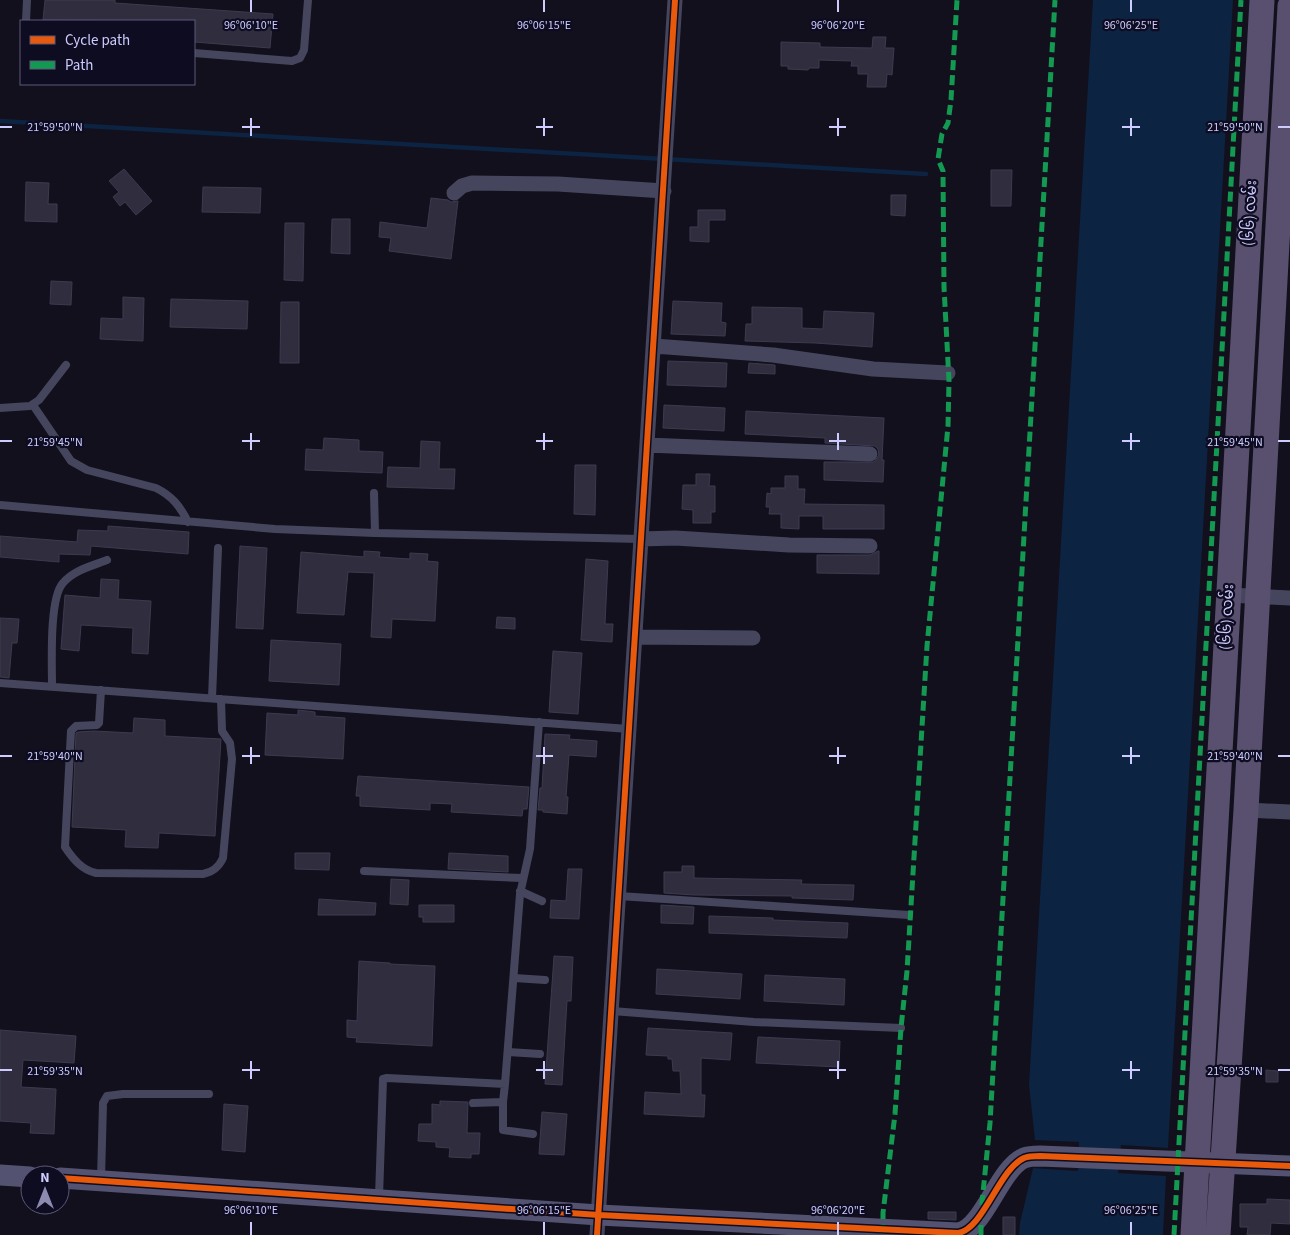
<svg xmlns="http://www.w3.org/2000/svg" width="1290" height="1235" viewBox="0 0 1290 1235" font-family="'Source Sans 3','Noto Sans Myanmar',sans-serif">
<style>
.water{fill:#0c2341}
.lines{fill:none;stroke-linecap:round;stroke-linejoin:round}
.stream{stroke:#0c2341;stroke-width:4.5}
.building{fill:#302e3e;stroke:#3c3a50}
.lane{stroke:#45465d;stroke-width:8}
.street{stroke:#45465d;stroke-width:15}
.secondary{stroke:#535270;stroke-width:21}
.primary{stroke:#594f6e;stroke-width:25}
.quiet{stroke:#139951;stroke-width:5;stroke-dasharray:10 5;stroke-linecap:butt}
.cycleway-casing{stroke:#0e0c20;stroke-width:9}
.cycleway{stroke:#e8590c;stroke-width:6}
.ticks{fill:none;stroke:#cdcbff;stroke-width:2}
.labels{text-anchor:middle;dominant-baseline:central;stroke-width:4.5;stroke-linejoin:round;paint-order:stroke}
.street-label{font-size:15px;fill:#cdcbff;stroke:#0e0c20}
.ticks-label{font-size:12px;text-anchor:middle;fill:#cdcbff;stroke:#0e0c20;stroke-width:4.5;stroke-linejoin:round;paint-order:stroke}
</style>
<rect width="100%" height="100%" fill="#12101c"/>
<path class="water" d="M1093,0H1233L1168,1148L1121,1145L1118,1173L1166,1176L1163,1235H1019L1020,1223L1033,1168L1078,1171L1079,1142L1035,1140L1029,1085Z"/>
<g class="lines">
<path class="stream" d="M0,121L926,174"/>
</g>
<path class="building" d="M45,0H115V3L273,14L270,48L194,42V21L43,20Z
M873,37H886L885,48H894L892,75L887,74L886,87H867L868,74H858V66H851L852,61L819,60V68H809L808,70L788,69V66H781V42L820,43V47L872,48Z
M124,169L152,201L136,215L125,202L120,206L113,197L119,192L109,181Z
M991,170H1012L1011,206H991Z
M26,182L49,183L48,204H57V222L25,221Z
M203,187L261,188L260,213L202,212Z
M891,195H906L905,216L891,215Z
M431,198L448,200L451,202L458,201L451,259L389,251L391,238L379,237L380,222L427,228Z
M698,210H725V220H709V242L690,241V227H698Z
M332,219H350V254L331,253Z
M285,223H304L303,281L284,280Z
M51,281L72,282L71,305L50,304Z
M123,297L144,298L143,341L100,339L101,318L123,319Z
M171,299L248,301L247,329L170,327Z
M673,301L722,303L721,322L726,323L725,336L671,334Z
M281,302H299V363H280Z
M752,307L802,308V328L823,329L824,311L874,313L872,347L815,343L745,341L746,324H752Z
M668,361L727,363L726,387L667,385Z
M749,363L775,365V374L748,373Z
M664,405L725,408L724,431L663,428Z
M746,411L884,418L882,460H884L883,482L824,480V462H874L879,455L878,449L875,446L825,443V438L745,434Z
M324,438L359,440V451L383,452L382,473L305,470L306,449L323,450Z
M421,441L440,442L439,469H455L454,489L387,487L388,467L420,468Z
M575,465H596L595,515L574,514Z
M696,474H710L709,486H715V512H711V523H693V510L682,509L683,485H696Z
M785,476H798V489H805L804,504L884,505V529H823V516H799V529L781,528V514H769L770,507H766L767,493L771,494V488H785Z
M108,526L189,532L188,554L91,546L90,555L59,554V562L0,557V536L77,542L78,530L108,531Z
M240,546L267,548L263,629L236,628Z
M364,551L380,552L379,557L410,559V553L428,554L427,561L438,562L435,621L392,619L391,638L371,637L374,573L348,572L344,615L297,613L301,552L364,557Z
M878,551H879V574L817,573V555H870Z
M586,559L608,561L605,624H613L612,642L581,640Z
M101,579L119,580L118,599L151,601L148,654L132,653L133,628L81,625L79,651L61,649L65,595L100,598Z
M497,617L515,618V629L496,628Z
M0,618L19,619L17,643H12L9,678L0,677Z
M271,640L341,644L339,685L269,681Z
M553,651L582,653L578,714L549,712Z
M298,710L315,712V716L345,718L343,759L265,755L267,713L298,715Z
M134,718L165,720V736L221,739L215,836L159,833L158,848L125,847L126,830L72,827L76,733L78,732L94,731L133,733Z
M545,734L570,735L569,739L597,741L596,757L569,755L566,797H568L567,814L543,812V810H538L540,788H542Z
M358,776L529,787L527,809H523L522,816L451,812L452,804L430,803V810L360,806V796H356Z
M295,853H330L329,870L295,869Z
M449,853L508,856V872L448,869Z
M682,866H694V878L802,880L801,884L854,885L853,900L792,898V896L694,895L664,893V872H682Z
M568,869H582L579,919L550,918L551,900L566,901Z
M391,879L409,880L408,905L390,904Z
M319,899L376,903L375,915H318Z
M419,905H454V922H423V917H419Z
M661,905L694,907L693,924L661,923Z
M709,916L773,918V920L848,923L847,938L709,933Z
M554,956L573,957L571,1001H567L562,1085L545,1084Z
M359,961L390,963V964L435,966L432,1046L356,1042L357,1038L347,1037V1020L357,1021Z
M657,969L742,974L740,999L656,994Z
M765,975L845,979L844,1005L764,1001Z
M648,1028L732,1033L730,1060L701,1058V1095H705L704,1117L644,1114L645,1092L681,1094L680,1071H673L672,1059H668V1056L646,1055Z
M0,1030L76,1036L74,1063L23,1060L21,1087L56,1089L54,1134L30,1133L31,1123L0,1121Z
M758,1037L840,1041L839,1067L756,1063Z
M1266,1070L1278,1071V1082H1266Z
M440,1101L468,1102L467,1133H480L479,1154H471V1158L449,1157L450,1148L436,1147V1142L418,1141L419,1124H432V1104L440,1105Z
M224,1104L248,1106L245,1152L222,1150Z
M542,1112L567,1114L564,1155L539,1154Z
M1267,1199L1290,1200V1224L1271,1223L1270,1235H1247L1248,1227H1240V1204H1267Z
M928,1212H956V1220L928,1219Z
M1003,1217H1015V1235H1003Z"/>
<g class="lines">
<path class="lane" d="M26,21L27,0
M194,53L292,61L300,58L304,50L308,0
M33,405L71,461L87,470L156,488C172,496 180,506 188,522
M0,408L30,406L39,400L66,365
M374,493L375,533
M0,505L275,529L375,533L641,539
M0,683L629,729
M52,686C52,664 49,598 63,583C74,570 92,566 107,560
M101,690L99,723L97,725L76,726L71,731L65,847C73,859 82,870 96,873L203,874C213,872 219,867 223,858L232,759L230,743L222,731L221,699
M212,698L218,548
M364,871L522,878
M520,891L542,901
M619,896L909,915
M514,978L545,980
M612,1011L754,1022L901,1028
M508,1052L540,1054
M503,1102V1130L533,1134
M473,1103L503,1102L505,1084
M101,1179L103,1103L107,1096L123,1094H209
M379,1197L383,1079L387,1078L505,1084L520,894L530,849L539,722"/>
<path class="street" d="M454,193L462,186L472,183L558,184L664,191
M654,346L773,355L873,369L948,373
M647,445L870,454
M641,539L675,538L789,545L870,546
M1228,595L1290,598
M635,637L753,638
M1246,810L1290,812
M597,1235L675,0"/>
<path class="secondary" d="M0,1175L30,1177
M60,1178L599,1215L958,1233C983,1230 999,1169 1024,1158C1029,1156 1035,1156 1040,1156L1290,1166"/>
<path class="primary" d="M1193,1235L1262,0
M1218,1235L1246,810L1290,6"/>
<path class="quiet" d="M883,1234V1213L895,1114L901,1028L907,971L927,646L948,426L949,381L944,287L943,171L938,159L942,134L948,123L951,100L957,0
M981,1235V1213L990,1123L1055,0
M1174,1235L1241,0"/>
<defs>
<path id="cycleway" d="M60,1178L599,1215L958,1233C983,1230 999,1169 1024,1158C1029,1156 1035,1156 1040,1156L1290,1166
M597,1235L675,0"/>
</defs>
<use href="#cycleway" class="cycleway-casing"/>
<use href="#cycleway" class="cycleway"/>
</g>
<path class="ticks" d="M251,0V12M544,0V12M838,0V12M1131,0V12M251,118V136M544,118V136M838,118V136M1131,118V136M0,127H12M242,127H260M536,127H553M829,127H846M1122,127H1140M1278,127H1290M251,433V450M544,433V450M838,433V450M1131,433V450M0,441H12M242,441H260M536,441H553M829,441H846M1122,441H1140M1278,441H1290M251,747V764M544,747V764M838,747V764M1131,747V764M0,756H12M242,756H260M536,756H553M829,756H846M1122,756H1140M1278,756H1290M251,1061V1079M544,1061V1079M838,1061V1079M1131,1061V1079M0,1070H12M242,1070H260M536,1070H553M829,1070H846M1122,1070H1140M1278,1070H1290M251,1222V1235M544,1222V1235M838,1222V1235M1131,1222V1235"/>
<g class="labels">
<g class="street-label">
<text transform="translate(1250 213) rotate(-87)">(၆၆) လမ်း</text>
<text transform="translate(1227 617) rotate(-87)">(၆၆) လမ်း</text>
</g>
</g>
<g class="ticks-label">
<text x="251" y="29">96°06'10"E</text>
<text x="544" y="29">96°06'15"E</text>
<text x="838" y="29">96°06'20"E</text>
<text x="1131" y="29">96°06'25"E</text>
<text x="55" y="131">21°59'50"N</text>
<text x="1235" y="131">21°59'50"N</text>
<text x="55" y="446">21°59'45"N</text>
<text x="1235" y="446">21°59'45"N</text>
<text x="55" y="760">21°59'40"N</text>
<text x="1235" y="760">21°59'40"N</text>
<text x="55" y="1075">21°59'35"N</text>
<text x="1235" y="1075">21°59'35"N</text>
<text x="251" y="1214">96°06'10"E</text>
<text x="544" y="1214">96°06'15"E</text>
<text x="838" y="1214">96°06'20"E</text>
<text x="1131" y="1214">96°06'25"E</text>
</g>
<rect x="20" y="20" width="175" height="65" fill="#0e0c20" stroke="#5a5879"/>
<rect x="30" y="36" width="25" height="8" fill="#e8590c" stroke="#5a5879"/>
<text x="65" y="45" font-size="15" fill="#cdcbff">Cycle path</text>
<rect x="30" y="61" width="25" height="8" fill="#139951" stroke="#5a5879"/>
<text x="65" y="70" font-size="15" fill="#cdcbff">Path</text>
<g transform="translate(45 1190)"><circle r="24" fill="#0e0c20" stroke="#5a5879"/>
<path d="M0-4L9 19L0 12L-9 19Z" fill="#8c8ab0"/>
<text y="-8" font-size="14" font-weight="bold" text-anchor="middle" fill="#cdcbff">N</text>
</g>
</svg>
